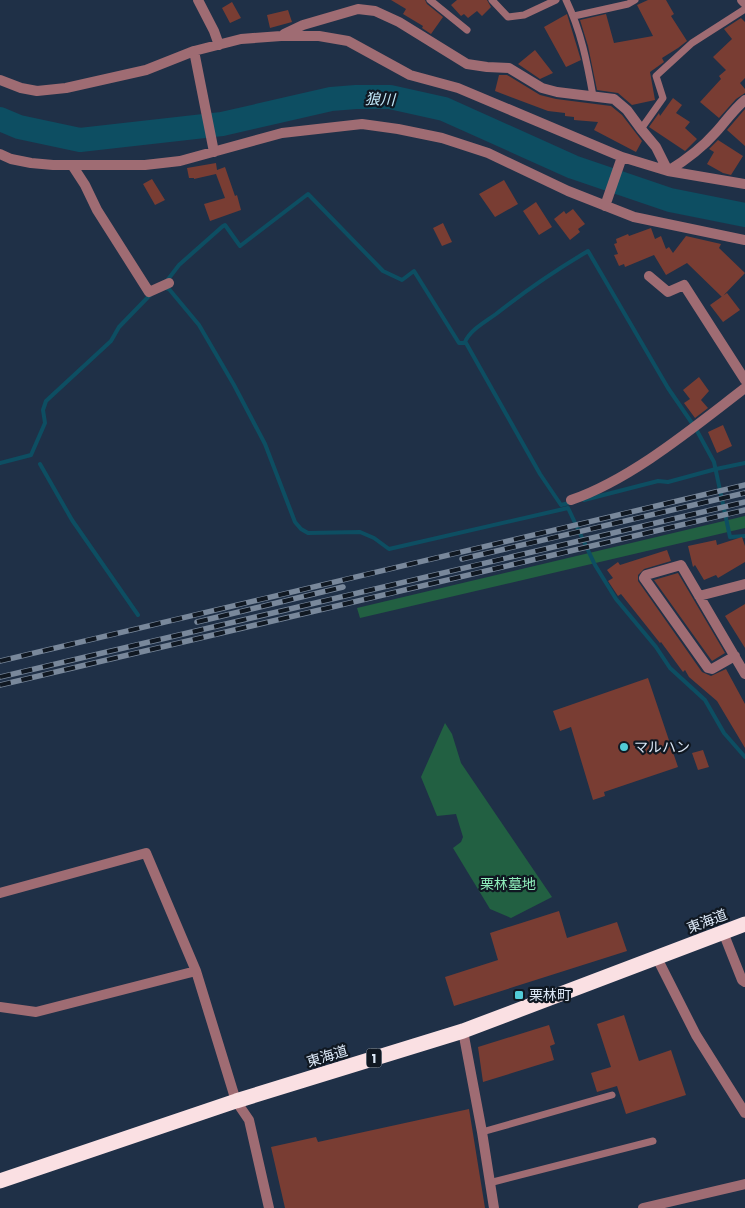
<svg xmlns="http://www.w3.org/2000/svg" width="745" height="1208" viewBox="0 0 745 1208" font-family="Poppins,'Noto Sans JP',sans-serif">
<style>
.green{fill:#226042}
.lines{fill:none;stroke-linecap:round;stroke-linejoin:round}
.stream{stroke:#0d4e62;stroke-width:4}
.river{stroke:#0d4e62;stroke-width:24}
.building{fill:#793d33}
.lane{stroke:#9f6c73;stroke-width:7}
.street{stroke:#9f6c73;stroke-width:10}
.highway{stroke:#fae0e3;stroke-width:15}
.rail-casing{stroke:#79889b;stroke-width:5.5}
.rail{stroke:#101822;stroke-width:4;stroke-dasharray:11;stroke-linecap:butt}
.poi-dot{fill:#52cbd7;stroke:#101822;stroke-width:2}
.labels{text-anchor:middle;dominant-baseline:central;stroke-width:4.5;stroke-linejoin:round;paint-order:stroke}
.shield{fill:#101822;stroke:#9faab7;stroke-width:1}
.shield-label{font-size:12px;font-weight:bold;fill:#dce8f7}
.poi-label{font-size:14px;fill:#dce8f7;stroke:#101822;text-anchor:start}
.park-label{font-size:14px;fill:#8feebb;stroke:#101822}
.street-label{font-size:14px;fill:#dce8f7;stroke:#101822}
.water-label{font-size:15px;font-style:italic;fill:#c2e9f9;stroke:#101822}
</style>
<rect width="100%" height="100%" fill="#1f3047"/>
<path class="green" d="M745,516V528L360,618L357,608Z
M445,723L452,734L461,763L552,897L511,918L490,909L453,848L461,842L463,837L456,814L437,816L421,777Z"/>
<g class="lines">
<path class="stream" d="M166,282L179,265L223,226L225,225L240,246L308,194L383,271L402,280L414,271L459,343H466L540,474L561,505L573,502
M163,287L169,289L199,325L234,385L265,444L295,522L301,529L308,533L360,532L374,538L389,549L568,508L595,565L616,599L656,647L670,668L705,700L724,733L745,757
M465,342C470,330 485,322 496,314C525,291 556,270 588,251L668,388L696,429L714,462L730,537L745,536
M31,455L45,423L43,410L46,401L111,341L119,327L151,294
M0,463L31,455
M40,464L72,520L138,615
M584,500L658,481L668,482L716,469L745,463"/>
<path class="river" d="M0,119L19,127L80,140L222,124L331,99L356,97H390L444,109L573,167L670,200L745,215"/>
</g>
<path class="building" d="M391,0H425L427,4L443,17L431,34L422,28L423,26L403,14L406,9Z
M457,0H487L491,7L482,16L477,11L468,18L464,14L461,16L451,5Z
M648,0H666L674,14L671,16L687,41L678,48L662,58L664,62L650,72L655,100L632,105L618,93L597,90L588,46L580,20L606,14L614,43L653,36L637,5Z
M232,2L241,18L230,23L222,8Z
M288,10L292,22L270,28L267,15Z
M567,14L581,60L566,67L544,27Z
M741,18L745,22V78L740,83L745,89V93L736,99L719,118L700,102L721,79L719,76L726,70L713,57L732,39L724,29Z
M535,50L553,73L540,79L518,64Z
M499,75H507L540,95L556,99L611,106L622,115L642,141L636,152L594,130L598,122L574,120V117L565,116V113L548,111L495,91Z
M673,98L682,105L676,113L690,122L685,128L697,139L685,151L649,127L659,113L660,116Z
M745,109V146L727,130Z
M718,140L743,156L731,175L723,173L707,164L714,152L709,149Z
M216,163L217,170L225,167L235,196L237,195L241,210L210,221L204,204L225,198L216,174L194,179V178H189L187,168Z
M152,179L165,200L155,205L143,184Z
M504,180L518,204L495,217L479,194Z
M536,202L552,227L539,235L523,211Z
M573,209L585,224L578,229L580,232L570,240L554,219L564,211L566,214Z
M443,223L452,242L442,246L433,228Z
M651,228L655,239L661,236L666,249L669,247L673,253L686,236L721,244L719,248L745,273L722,297L687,263L666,275L654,255L625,267L624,264L619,266L614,255L618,254L614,244L617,243L616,239L628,234L629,236Z
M727,293L740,310L723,322L710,305Z
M699,377L709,391L701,400L708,408L695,418L684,403L690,399L683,390Z
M723,425L732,446L717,453L708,432Z
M742,537L745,546V562L718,578L716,575L704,580L695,565L693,567L688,546L716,540L717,545Z
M667,550L671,561L644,569L638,575V581L702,672L711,676L726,669L745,704V748L717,701L689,677L685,670L683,672L661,642L660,643L621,594L618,596L608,581L613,578L607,570L618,562L620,565Z
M678,573L725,653L712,661L654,580Z
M745,604V648L725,616Z
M648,678L678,767L604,792L605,796L593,800L571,727L560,731L553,711Z
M703,750L709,767L698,770L692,753Z
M559,911L567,938L617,922L627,951L454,1006L445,977L498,960L490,933Z
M624,1015L639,1061L671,1050L686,1095L626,1114L617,1086L597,1092L591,1073L611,1067L597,1024Z
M549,1025L555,1044L550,1046L554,1060L483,1082L478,1047Z
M469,1109L485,1208H285L271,1147L316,1137L318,1142Z"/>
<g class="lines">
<path class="lane" d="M430,0L467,30
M492,0L508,17L524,15L556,0
M566,0C581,31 587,62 593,96
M574,16L628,4L635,0
M641,129L663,98L656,76L692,43L745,9
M482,1132L612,1095
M489,1183L653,1141"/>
<path class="street" d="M198,0L214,31L219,45
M742,0L745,3
M284,34L303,25L358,9L375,11L399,22L467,64L487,67L509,68L542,88L557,92L614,99L627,110L641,129L656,147L668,171C686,160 702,148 716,132C726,121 734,109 745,100
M194,51L214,152
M0,80L21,88L37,91L66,88L146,70L194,51L241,39L281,36H319L348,41L410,75L458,88L622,157L668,171L745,184
M0,154L11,159L31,163L53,165H145L180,161L282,133L362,124L398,129L442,138L488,153L568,191L634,217L745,240
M72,165L85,185L97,210L149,292L169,283
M605,206L622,157
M649,276L668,292L684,285L745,380
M571,500C632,479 694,427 745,388
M699,596L745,584
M735,656L712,669L708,668L644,578L646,575L681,565L745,674
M0,893L146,853L196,971L236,1101L249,1120L269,1208
M723,932L742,980L745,982
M657,958L696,1035L745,1113
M0,1007L36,1012L196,971
M463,1031L482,1132L494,1208
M643,1208L745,1184"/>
<path class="highway" d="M0,1181L236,1101L463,1031L745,924"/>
<defs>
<path id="rail" d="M462,559L745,493
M197,622L343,587
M0,661L745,485
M0,677L745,502
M0,685L745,510"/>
</defs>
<use href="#rail" class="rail-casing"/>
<use href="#rail" class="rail"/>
</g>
<g class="poi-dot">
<circle cx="624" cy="747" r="5"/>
<rect x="514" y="990" width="10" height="10" rx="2.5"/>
</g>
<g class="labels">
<rect class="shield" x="366.5" y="1048.5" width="15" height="19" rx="4"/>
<g class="shield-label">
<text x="374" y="1058">1</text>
</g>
<g class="poi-label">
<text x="634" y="747">マルハン</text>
<text x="529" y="995">栗林町</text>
</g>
<g class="park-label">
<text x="508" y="884">栗林墓地</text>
</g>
<g class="street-label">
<text transform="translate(707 921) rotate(-21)">東海道</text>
<text transform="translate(327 1056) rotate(-17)">東海道</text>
</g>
<g class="water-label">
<text transform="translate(380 99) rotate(2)">狼川</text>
</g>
</g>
</svg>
